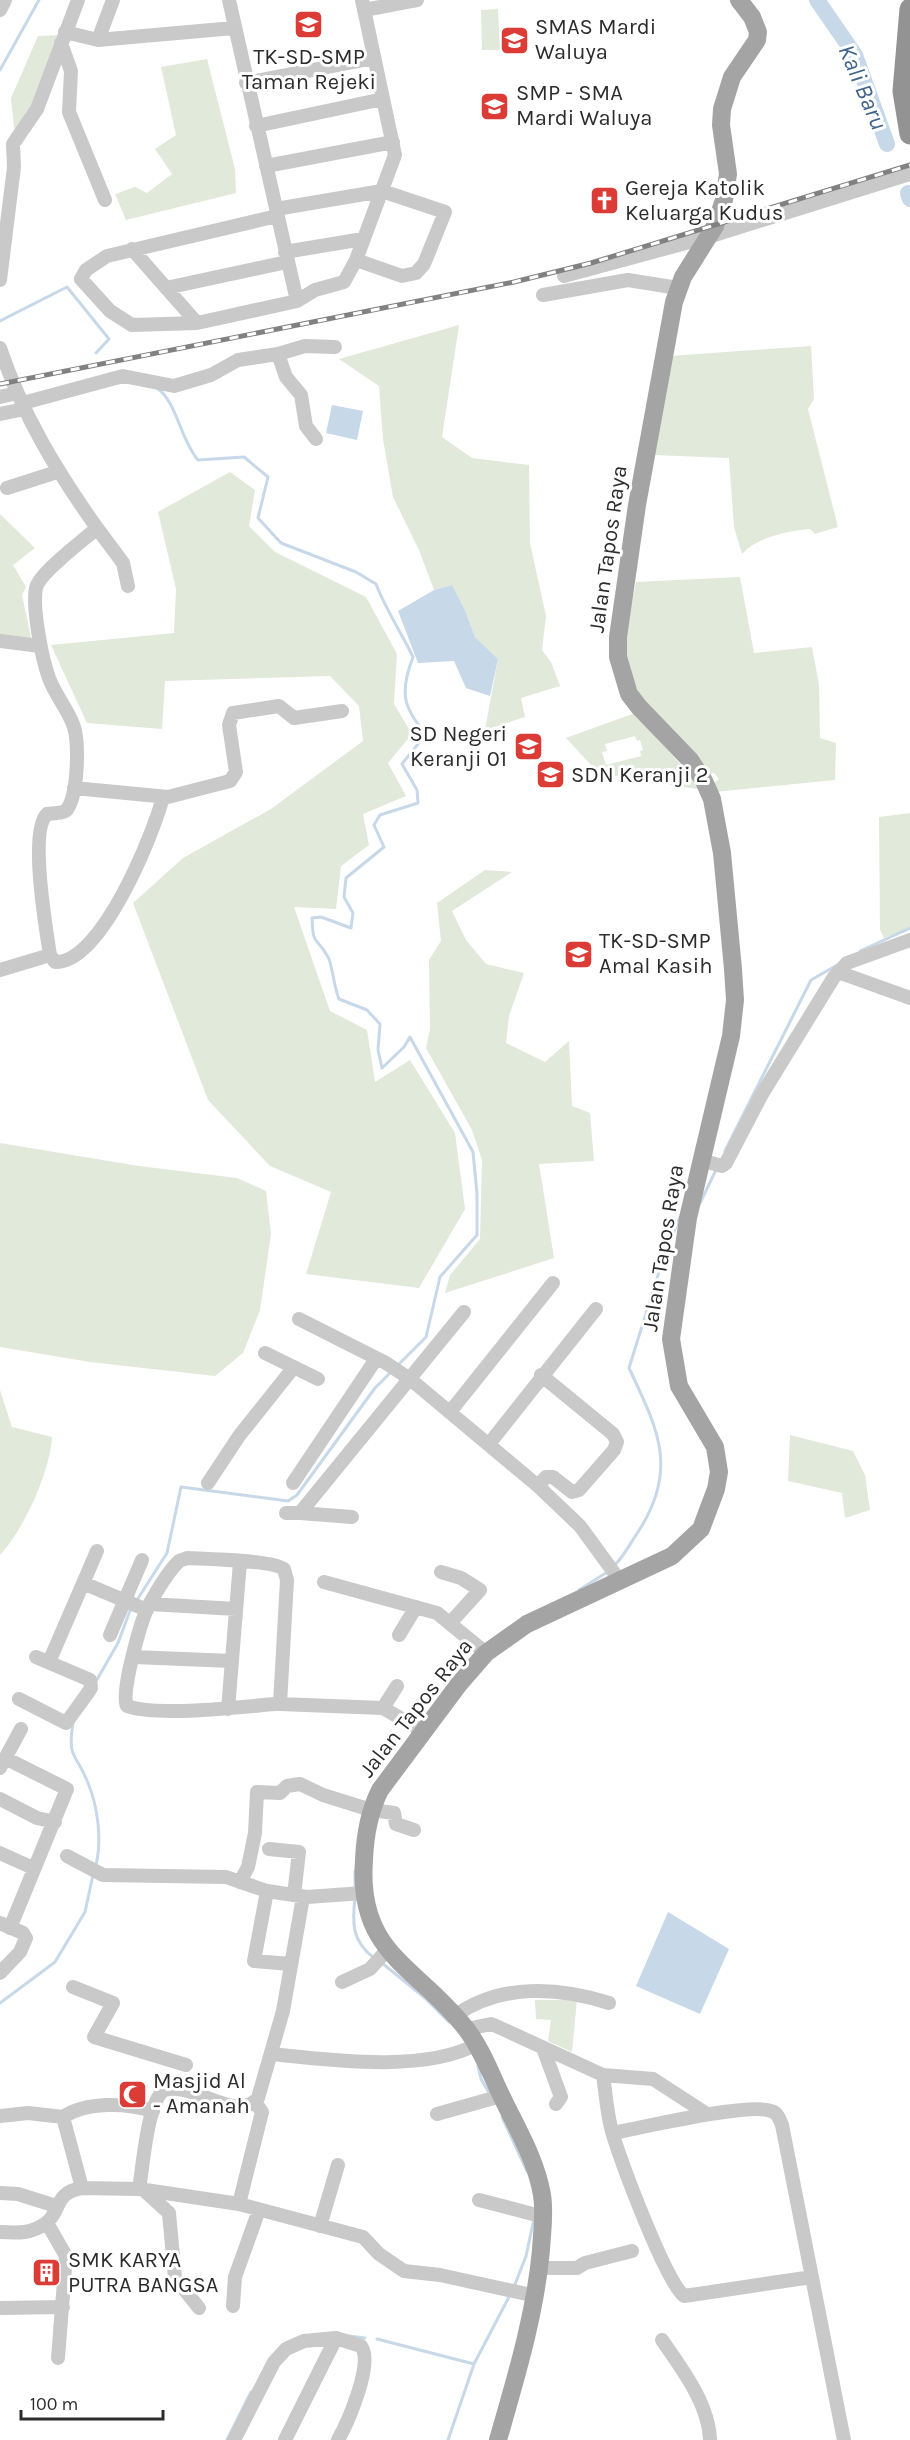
<svg xmlns="http://www.w3.org/2000/svg" width="910" height="2440" viewBox="0 0 910 2440" font-family="Karla,sans-serif">
<style>
.green{fill:#e1e9da;fill-rule:evenodd}
.water{fill:#c7d8e9}
.lines{fill:none;stroke-linecap:round;stroke-linejoin:round}
.stream{stroke:#c7d8e9;stroke-width:3}
.river{stroke:#c7d8e9;stroke-width:16}
.minor{stroke:#c9c9c9;stroke-width:14}
.major{stroke:#a4a4a4;stroke-width:18}
.highway{stroke:#939393;stroke-width:21}
.rail-casing{stroke:#818181;stroke-width:5}
.rail{stroke:#fff;stroke-width:3;stroke-dasharray:9;stroke-linecap:butt}
.labels{text-anchor:middle;dominant-baseline:central;stroke-width:6;stroke-linejoin:round;paint-order:stroke}
.poi-label{font-size:22px;fill:#2c2c2c;stroke:#fff;text-anchor:start}
.street-label{font-size:22px;fill:#2c2c2c;stroke:#fff}
.water-label{font-size:24px;font-style:italic;fill:#3f6489;stroke:#fff}
</style>
<rect width="100%" height="100%" fill="#fff"/>
<path class="green" d="M498,9L500,50H482L481,10Z
M61,35L33,111L15,136L11,98L38,36Z
M207,59L235,169L236,193L126,220L115,194L135,187L147,193L172,174L155,149L176,135L161,67Z
M459,325L442,437L472,458L529,465L530,543L546,616L542,650L551,662L560,686L521,698L525,717L485,730L498,659L475,637L465,610L452,585L434,590L419,550L393,497L383,439L379,386L339,359Z
M811,346L814,399L808,409L838,527L815,534L810,529C788,531 757,537 742,554L734,527L729,458L654,455L670,356Z
M230,472L255,490L249,526L275,552L366,597L397,654L394,704L412,734L388,763L406,796L363,814L369,845L341,866L336,909L294,907L330,1011L367,1030L375,1082L410,1060L455,1133L465,1209L419,1288L306,1274L331,1192L270,1166L208,1100L133,903L183,858L271,809L363,741L359,706L330,676L165,681L162,729L87,723L51,645L174,633L176,589L158,512Z
M0,514L35,548L13,565L26,587L22,595L32,642L0,639Z
M740,577L754,653L812,647L819,685L820,738L836,743L835,780L715,792L713,784L719,779L714,773L708,774C676,739 633,704 626,655C623,632 632,604 636,582Z
M635,713L703,790L609,775L590,764L566,738ZM635,736L637,741L640,740L643,750L640,751L641,756L606,765L602,752L607,751L605,744Z
M910,813V928L884,938L880,930L879,817Z
M485,870L512,872L452,911L466,940L486,964L524,973L509,1016L506,1043L545,1062L569,1041L572,1106L590,1113L594,1161L539,1164L554,1258L445,1293L450,1275L480,1239L482,1160L472,1130L426,1048L430,1029L429,960L441,941L437,903Z
M0,1143L139,1166L237,1178L266,1191L271,1234L260,1310L243,1353L215,1376L90,1362L0,1347Z
M0,1390L12,1427L52,1437C50,1472 24,1529 0,1555Z
M790,1435L853,1451L865,1475L870,1510L845,1518L842,1493L788,1481Z
M535,2000H577L572,2052L548,2041L551,2020L536,2019Z"/>
<path class="water" d="M332,405L363,411L357,440L326,433Z
M452,585L465,610L475,637L498,659L490,696L466,688L454,661L418,663L398,611L434,590Z
M668,1912L729,1949L700,2014L636,1986Z"/>
<g class="lines">
<path class="stream" d="M0,70L39,0
M0,321L67,287L109,339L96,353
M157,388C177,402 180,439 198,460L244,457L268,477L258,518L281,543L356,572L376,584C386,610 401,632 413,657C400,691 402,707 426,734L402,764L417,790L418,803L380,815L374,825L384,847L346,878L344,897L353,913L351,928L321,917L312,918C313,948 316,935 328,957C332,963 334,988 339,999L367,1010L380,1024L378,1050L382,1068L404,1047L410,1037L473,1152L477,1194V1235L440,1277L426,1337L397,1366
M860,951L910,928
M725,1151L811,980L839,964
M700,1203L717,1168
M614,1566C624,1556 630,1544 638,1532C679,1469 658,1430 629,1368L663,1259L680,1217
M579,1590L609,1571
M137,1600L167,1553L181,1487L288,1501L297,1495L375,1388L392,1371
M95,1683L118,1643L131,1608
M73,1723C67,1761 77,1753 88,1783C98,1807 102,1840 96,1865
M355,1891V1871
M355,1898C352,1924 352,1941 374,1958
M382,1963L425,1998L449,2022
M0,2003L55,1962L85,1912L93,1875
M478,2066L481,2079L491,2096
M502,2117L527,2171
M514,2287L526,2256L534,2219
M349,2336L365,2338
M377,2339L474,2364
M227,2440L251,2392
M448,2440L474,2364L510,2295"/>
<path class="river" d="M817,0L855,55L887,144
M908,193L910,199"/>
<path class="minor" d="M229,0L297,301
M0,10L5,0
M364,10L417,0
M65,32L98,40L234,28
M98,40L113,0
M61,43L71,71L69,112L105,200
M246,83L374,58
M256,126L383,99
M266,166L393,142
M276,209L382,191L445,212L424,264L416,273L402,276L356,260
M277,216L107,256L86,270L81,279L110,311L132,325L197,323L297,301L315,290L344,282L356,260L395,155L362,0
M132,249L197,323
M285,252L363,239
M564,276L708,237L910,174
M0,280L14,167L13,144L37,109L78,0
M166,288L287,262
M543,295L628,280L678,288
M0,348C23,416 56,470 97,528C84,540 39,573 36,588C32,608 42,659 49,678C55,695 68,709 74,727C79,744 78,792 68,808C65,814 54,813 47,814C29,831 46,929 50,955L55,962C101,964 153,835 163,797
M278,354L305,346L335,347
M0,397L17,393
M23,403L123,376L174,386L211,375L238,360L278,354L286,377L301,395L306,426L316,439
M0,414L25,409
M7,488L57,472
M97,528L123,563L128,586
M0,641L40,646
M74,788L168,797L230,781L236,772L229,725L233,713L279,706L294,718L342,711
M0,970L50,955
M838,972L910,998
M701,1160L722,1166L726,1163L762,1094L834,977L847,963L910,940
M299,1319L386,1363L410,1379L538,1486L580,1526L620,1581
M265,1353L318,1379
M450,1412L553,1283
M489,1444L596,1309
M208,1483L239,1436L294,1367
M293,1483L376,1359
M538,1486L546,1477H553L572,1492L579,1490L614,1450L617,1442L613,1434L541,1375
M286,1513H300L464,1312
M300,1513L352,1517
M441,1572L461,1578L480,1590L451,1622
M324,1582L437,1613L486,1653
M83,1583L147,1610
M150,1604L236,1609
M110,1635L142,1560
M399,1635L416,1607
M134,1657L232,1661
M49,1662L97,1551
M19,1699L66,1723L87,1694L91,1688L90,1680L36,1657
M280,1704L287,1580L284,1569C272,1560 206,1559 187,1558L179,1561C167,1573 156,1592 148,1607C141,1621 120,1694 127,1706C157,1717 241,1707 274,1704H280L383,1708L424,1732
M383,1708L397,1686
M228,1709L240,1562
M5,1758L67,1789L10,1928
M0,1768L21,1729
M0,1799L37,1818L55,1822
M269,1849L299,1852L294,1895
M0,1853L33,1868
M67,1856L103,1875L226,1877L267,1891L307,1897L363,1893
M240,1882L248,1867L255,1833L257,1792L280,1793L287,1786L300,1784L323,1795L371,1810L394,1813L396,1824L414,1830
M267,1891L254,1961L291,1964
M0,1923L23,1933L26,1938L20,1952L0,1973
M342,1982L370,1969L388,1949
M73,1987L113,2003L94,2037L186,2065
M455,2016C500,1983 559,1987 609,2003
M467,2029L491,2024L496,2026L603,2075C606,2095 607,2116 613,2135C622,2164 665,2280 684,2296L812,2277
M543,2048L561,2097L556,2104
M271,2054C330,2060 425,2073 477,2044
M603,2075L653,2079L707,2114
M437,2114L501,2096
M0,2116L28,2113L63,2117
M63,2117C87,2101 126,2103 153,2111
M613,2133C640,2128 750,2102 771,2111C778,2113 779,2118 782,2125L844,2440
M82,2188L139,2189C143,2167 147,2103 164,2090C193,2081 236,2124 258,2098L283,2011L303,1897
M139,2189L239,2204L363,2237L379,2254L404,2271L440,2275L536,2296
M146,2192L169,2213L175,2278L199,2308
M0,2193L18,2194L56,2206
M479,2200L544,2217
M239,2204L262,2112L255,2102
M47,2223L66,2256L58,2358
M320,2226L338,2165
M0,2232C17,2233 32,2234 46,2223C62,2211 53,2193 82,2188L63,2117
M539,2268H577L585,2263L632,2251
M233,2306L235,2277L259,2210
M0,2308L63,2307
M662,2340C682,2369 709,2404 710,2440
M234,2440L274,2362L286,2349L304,2341L336,2338L361,2346C374,2363 348,2422 338,2440
M285,2440L336,2338"/>
<path class="major" d="M498,2440C516,2377 535,2315 541,2250C542,2231 545,2214 542,2195C536,2159 516,2127 501,2095C490,2072 482,2050 467,2030C418,1966 357,1955 364,1860C365,1835 369,1812 380,1790L459,1684L486,1653L527,1624L672,1556L701,1529L716,1489L719,1472L715,1447L679,1386L671,1339L688,1218L731,1036L735,1000L733,969L722,853L712,799L704,781L690,760L639,707L629,694L618,657V637L637,505L674,302L683,277L715,226L724,200L728,174L721,125L722,109L732,77L757,40L758,32L752,17L739,0"/>
<path class="highway" d="M910,9L903,91L910,134"/>
<defs>
<path id="rail" d="M0,384L514,282L591,263L910,165"/>
</defs>
<use href="#rail" class="rail-casing"/>
<use href="#rail" class="rail"/>
</g>
<defs>
<symbol id="school-square" viewBox="-11 -11 22 22"><rect x="-9" y="-9" width="18" height="18" rx="4" fill="#db3c36" stroke="#fff"/><path d="M0-5L7-2L0 1L-7-2ZM-4 1L0 2.5L4 1V4Q0 6-4 4Z" fill="#fff"/></symbol>
<symbol id="church-square" viewBox="-11 -11 22 22"><rect x="-9" y="-9" width="18" height="18" rx="4" fill="#db3c36" stroke="#fff"/><path d="M-1.2-6h2.4v3.5h3.3v2.4h-3.3V6h-2.4V-.1h-3.3v-2.4h3.3Z" fill="#fff"/></symbol>
<symbol id="mosque-square" viewBox="-11 -11 22 22"><rect x="-9" y="-9" width="18" height="18" rx="4" fill="#db3c36" stroke="#fff"/><path d="M3.5-4.9A6 6 0 1 0 3.5 4.9A5 5 0 1 1 3.5-4.9Z" fill="#fff"/></symbol>
<symbol id="building-square" viewBox="-11 -11 22 22"><rect x="-9" y="-9" width="18" height="18" rx="4" fill="#db3c36" stroke="#fff"/><path d="M-4-6H4V6H1V3H-1V6H-4ZM-2.5-4.3h1.7v1.8h-1.7ZM.8-4.3h1.7v1.8H.8ZM-2.5-1h1.7V.8h-1.7ZM.8-1h1.7V.8H.8Z" fill="#fff"/></symbol>
</defs>
<g fill-rule="evenodd">
<use href="#school-square" x="292" y="8" width="33" height="33"/>
<use href="#school-square" x="498" y="24" width="33" height="33"/>
<use href="#school-square" x="478" y="90" width="33" height="33"/>
<use href="#church-square" x="588" y="184" width="33" height="33"/>
<use href="#school-square" x="512" y="730" width="33" height="33"/>
<use href="#school-square" x="534" y="758" width="33" height="33"/>
<use href="#school-square" x="562" y="938" width="33" height="33"/>
<use href="#mosque-square" x="116" y="2078" width="33" height="33"/>
<use href="#building-square" x="30" y="2256" width="33" height="33"/>
</g>
<g class="labels">
<g class="poi-label">
<text x="535" y="27">SMAS Mardi<tspan x="535" dy="25">Waluya</tspan></text>
<text x="309" y="57" text-anchor="middle">TK-SD-SMP<tspan x="309" dy="25">Taman Rejeki</tspan></text>
<text x="516" y="93">SMP - SMA<tspan x="516" dy="25">Mardi Waluya</tspan></text>
<text x="625" y="188">Gereja Katolik<tspan x="625" dy="25">Keluarga Kudus</tspan></text>
<text x="507" y="734" text-anchor="end">SD Negeri<tspan x="507" dy="25">Keranji 01</tspan></text>
<text x="571" y="775">SDN Keranji 2</text>
<text x="599" y="941">TK-SD-SMP<tspan x="599" dy="25">Amal Kasih</tspan></text>
<text x="153" y="2081">Masjid Al<tspan x="153" dy="25">- Amanah</tspan></text>
<text x="68" y="2260">SMK KARYA<tspan x="68" dy="25">PUTRA BANGSA</tspan></text>
</g>
<g class="street-label">
<text transform="translate(608 549) rotate(-82)">Jalan Tapos Raya</text>
<text transform="translate(663 1248) rotate(-81)">Jalan Tapos Raya</text>
<text transform="translate(416 1708) rotate(-52)">Jalan Tapos Raya</text>
</g>
<g class="water-label">
<text transform="translate(863 87) rotate(67)">Kali Baru</text>
</g>
</g>
<path d="M21 2410v9h142v-9" fill="none" stroke="#2c2c2c" stroke-width="3"/>
<text x="30" y="2410" font-size="18" fill="#2c2c2c" stroke="#ffffff" stroke-width="4.5" paint-order="stroke">100 m</text>
</svg>
